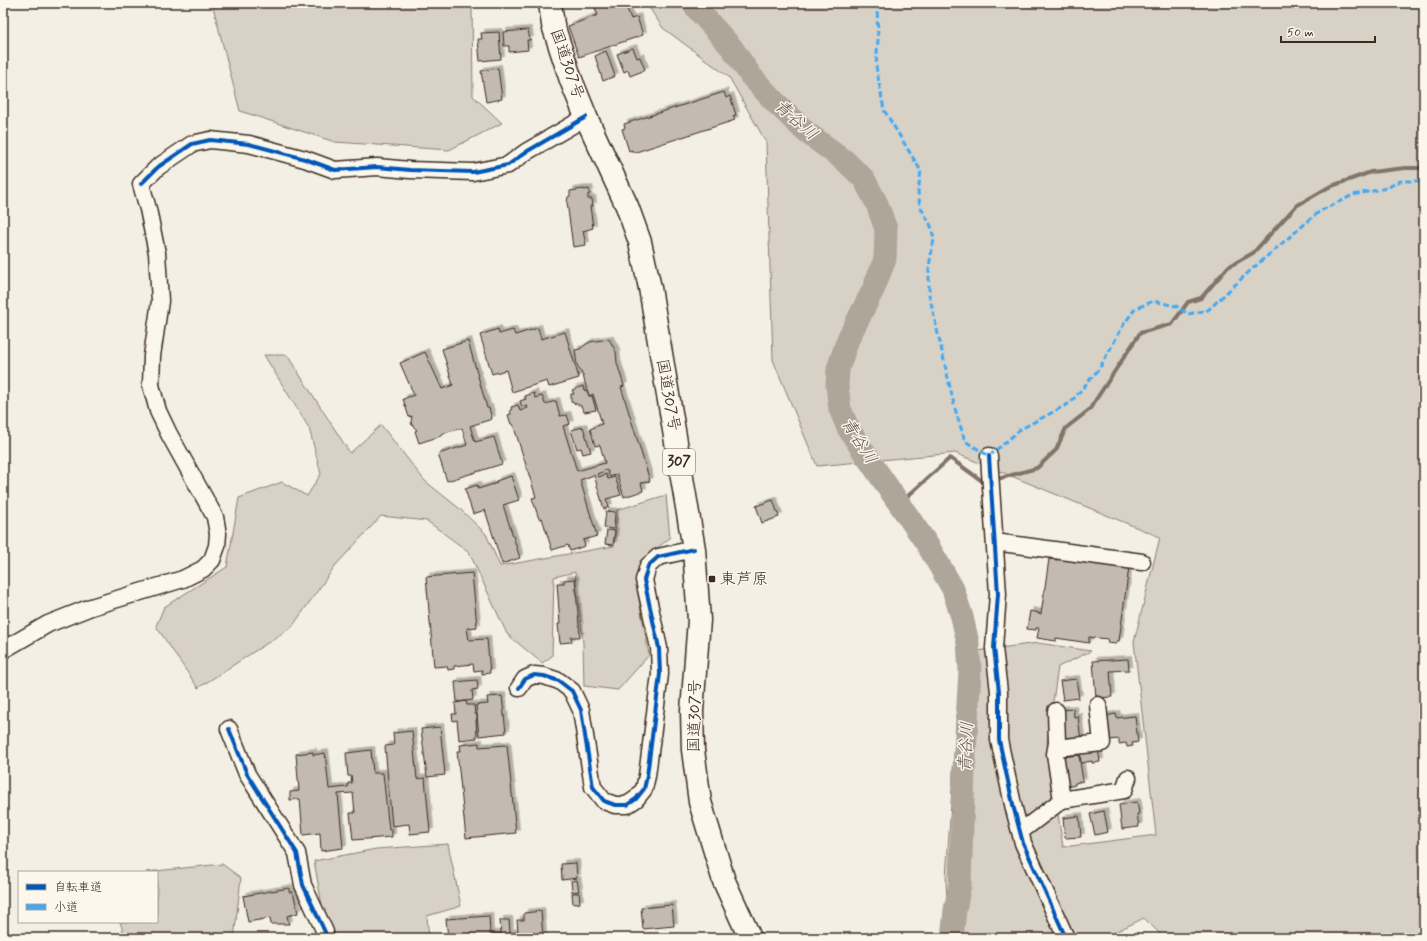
<svg xmlns="http://www.w3.org/2000/svg" width="1427" height="941" viewBox="0 0 1427 941" font-family="Mynerve,'Klee One',sans-serif">
<style>
.green{fill:#d8d1c6;stroke:#8a7e72}
.lines{fill:none;stroke-linecap:round;stroke-linejoin:round}
.stream{stroke:#817468;stroke-width:4}
.river{stroke:#afa69a;stroke-width:23}
.building{fill:#c3bbb0;stroke:#3b2a1e;filter:url(#shadow)}
.minor-casing{stroke:#3b2a1e;stroke-width:19}
.highway-casing{stroke:#3b2a1e;stroke-width:25}
.minor{stroke:#fbf7ec;stroke-width:16}
.highway{stroke:#fbf7ec;stroke-width:22}
.quiet{stroke:#3fa9f5;stroke-width:3;stroke-dasharray:6 3;stroke-linecap:butt}
.cycleway-casing{stroke:#fbf7ec;stroke-width:6}
.cycleway{stroke:#0057b8;stroke-width:4}
.poi-dot{fill:#3b2a1e;stroke:#fbf7ec;stroke-width:1.5}
.labels{text-anchor:middle;dominant-baseline:central;stroke-width:3;stroke-linejoin:round;paint-order:stroke}
.shield{fill:#fbf7ec;stroke:#75685c;stroke-width:1}
.shield-label{font-size:15px;font-weight:bold;fill:#3b2a1e}
.street-label{font-size:16px;fill:#3b2a1e;stroke:#fbf7ec}
.poi-label{font-size:16px;fill:#3b2a1e;stroke:#fbf7ec;text-anchor:start}
.water-label{font-size:17px;font-style:italic;fill:#645549;stroke:#fbf7ec}
</style>
<defs>
<filter id="shadow"><feDropShadow dx="3.5" dy="-3.5" stdDeviation="0" flood-color="#0004"/></filter>
</defs>
<rect width="100%" height="100%" fill="#f3efe4"/>
<filter id="ink" filterUnits="userSpaceOnUse"><feTurbulence type="fractalNoise" baseFrequency=".025" numOctaves="2"/><feDisplacementMap in="SourceGraphic" scale="8" xChannelSelector="R" yChannelSelector="G"/><feConvolveMatrix kernelMatrix="1 2 1 2 8 2 1 2 1" color-interpolation-filters="sRGB"/></filter>
<g filter="url(#ink)">
<path class="green" d="M212,3H472L473,96L502,123L449,150L335,142L240,111Z
M646,3H1424V938H1164L1144,918L1103,938H948L946,878L961,653L1038,643L1091,651L1058,667L1047,743L1063,847L1156,835L1134,642L1160,537L955,453L817,466L773,360L766,142L729,77L663,28Z
M264,355H287L350,453L381,425L425,481L460,509L486,534L500,566L614,546L617,510L666,495L670,538L640,561L637,589L649,655L618,690L584,686L583,643L575,572L554,577L552,656L542,663L507,634L469,552L427,521L381,516L335,566L292,627L198,688L156,626L164,607L227,567L239,498L282,482L307,496L321,474L309,428Z
M448,844L461,906L427,916L429,938H328L314,861L376,849Z
M222,864L241,878L234,938H128L124,934L120,922H157V872H146Z"/>
<g class="lines">
<path class="stream" d="M994,480L1037,468L1056,450L1066,428L1089,410L1140,333L1172,324L1188,302L1201,298L1228,267L1253,253L1296,206L1329,187L1371,172L1405,168H1424
M899,504L950,458L985,483L987,482"/>
<path class="river" d="M693,3L698,10L732,48L751,76L774,101L806,132L844,160L864,179L877,204L886,229L885,259L873,290L848,339L838,369L837,386L840,409L848,428L865,454L927,544L953,589L962,617L968,643L970,671L964,768L960,884L955,910L952,938"/>
</g>
<path class="building" d="M616,5L618,9L626,6L631,19L637,17L643,35L579,57L568,26L598,15L595,8L600,6Z
M528,30L530,40H527L528,50L509,52V46H504L503,32Z
M499,32L501,59L480,61L478,39H482L481,33Z
M633,48L637,58L640,57L645,70L630,76L628,70L624,72L617,54Z
M606,51L615,76L603,81L595,56Z
M498,68L502,99L486,102L481,71Z
M724,92L726,98L730,96L736,115L733,116L735,120L633,153L632,150L629,151L622,129L625,128L624,124Z
M584,189V190L589,189L590,194H588V199H592L593,206H590L593,228L583,231L586,245L573,247L567,202L568,197L570,196V191Z
M538,328L541,339L565,332L579,378L549,387L547,381L512,392L506,370L492,374L480,335L498,329L499,334L513,330L515,335Z
M609,339L616,352L617,363L624,386L621,387L650,481L641,483L643,491L624,497L617,474L610,477L607,470L597,474L599,477L606,474L608,479L615,477L621,495L606,499L609,507L604,509L594,475L580,480L597,536L583,540L585,546L570,551L568,545L552,550L542,518L539,519L532,498L536,497L513,424H511L508,415L511,414L510,410L512,409L511,407L518,405L520,411L528,408L527,406L522,407L520,401L526,399L525,396L534,393L535,398L542,396L545,404L556,401L560,416L567,415L570,424L563,426L577,471L605,463L600,445L595,446L590,429L602,424L593,394L589,396L583,376L577,365L575,350L580,349L585,345L590,342Z
M468,341L487,408H489L492,419L470,426L475,442L494,437L502,464L447,481L438,454L467,445L462,428L441,434V436L419,443L415,431L417,430L412,425L411,422L412,416L409,417L403,399L414,395L400,363L425,352L442,389L453,385L442,349Z
M583,386L585,391L587,390L589,396H592L596,410L584,412L581,406L571,402V394H574L572,390Z
M583,427L591,452L583,454L581,448L577,449L571,430Z
M511,476L519,500L503,505L520,558L502,564L485,510L473,514L465,489L477,485L478,489L497,483L496,481Z
M773,500L779,517L762,523L756,506Z
M606,511L615,512L614,529L604,528Z
M607,530L615,531L613,545L605,544Z
M1059,557L1129,567L1119,641H1117L1116,644L1107,643L1108,639L1089,637V643L1056,638V641L1037,638L1039,628H1036V630L1027,629L1030,611L1039,613L1038,614H1041L1049,559L1058,560Z
M472,573L477,627L467,628L469,640L487,639L490,673L482,674V670L474,671L473,664L454,666V669L448,670L447,666L434,667L426,577Z
M575,579L580,637H571L572,642L560,643L558,624H560L557,583H564V580Z
M1128,659L1129,670L1110,671L1112,697L1096,698L1093,661Z
M1076,679L1079,698L1063,700L1060,681Z
M477,680L478,689L472,690L473,700L457,702L455,682Z
M502,696L506,733L479,736L476,705L488,704L487,697Z
M466,701L467,705H474L475,714H477V720H476L477,738L459,740L457,720L453,721L452,714H456L455,703Z
M1073,709L1074,717L1078,716L1081,741L1065,743L1061,710Z
M1116,714L1117,718L1135,716L1138,742L1132,743L1133,746L1127,747L1126,743L1119,744V739L1109,740L1105,716Z
M440,727L445,775L427,777L421,729Z
M412,731L417,779L425,778L430,832L410,834L409,824L392,826L385,746L394,745L393,733Z
M479,743V747L507,745L516,833L466,838L457,751H461L460,745Z
M1098,748L1100,762L1092,763V761L1081,763L1080,750Z
M371,750L373,773H383L389,830H392V837L353,840L350,813H355L353,793L338,794L343,848L321,851L320,833L303,835L300,799L290,800V792L299,791L296,754L313,752V755L325,753L329,789L348,787V783H352L351,776H348L346,753Z
M1079,755L1083,781L1075,783V785L1067,787L1062,757Z
M1137,802L1139,813L1137,814L1139,827L1122,829L1119,805Z
M1104,811L1108,832L1095,835L1090,814Z
M1079,816L1081,837L1065,838L1063,818Z
M576,863L577,878L562,880L561,864Z
M577,880L579,891L572,892L571,881Z
M289,888V892H293L298,913L287,916L289,924H271L270,918L248,922L243,896Z
M572,893H579L580,903L573,904Z
M672,905L674,926L643,929L641,908Z
M541,911L543,938H448L446,919L489,916L490,934H501L500,920H509L510,933L518,932L517,920H524V913Z"/>
<g class="lines">
<defs>
<path id="minor" d="M989,456L998,594L994,648L999,692V740L1014,809L1023,843L1066,938
M995,542L1142,562
M3,650L48,624L91,607L183,579L203,569L212,560L217,546L218,534L215,517L169,434L158,411L151,385L152,356L160,301L157,253L148,209L141,184L158,167L192,144L210,140L249,144L305,159L335,170L377,167L410,170L473,172L508,165L526,152L586,117
M519,688L525,679L534,675L544,676L559,681L572,691L581,710L593,787L604,801L615,805H627L636,799L644,789L647,776L660,674L659,648L644,580L648,566L658,557L694,549
M1056,711L1057,743L1055,754L1062,800
M229,729L247,774L297,853L303,885L325,932V938
M1056,748L1102,743L1098,705
M1020,832L1062,800L1124,790L1128,778"/>
<path id="highway" d="M550,3L553,25L571,80L586,117L627,206L640,242L650,288L694,549L699,620L692,711L693,750L700,802L724,881L750,938"/>
</defs>
<use href="#minor" class="minor-casing"/>
<use href="#highway" class="highway-casing"/>
<use href="#minor" class="minor"/>
<use href="#highway" class="highway"/>
<path class="quiet" d="M877,3L878,40L876,66L884,110L921,171L918,192L920,206L931,226L934,239L929,266V294L955,409L965,441L989,456L1021,429L1070,403L1099,369L1124,324L1135,309L1153,301L1176,306L1188,314L1208,310L1252,269L1320,211L1353,195L1387,188L1400,181H1420L1424,183"/>
<defs>
<path id="cycleway" d="M141,184L158,167L192,144L210,140L249,144L305,159L335,170L377,167L410,170L473,172L508,165L526,152L586,117
M989,456L998,594L994,648L999,692V740L1014,809L1023,843L1066,938
M519,688L525,679L534,675L544,676L559,681L572,691L581,710L593,787L604,801L615,805H627L636,799L644,789L647,776L660,674L659,648L644,580L648,566L658,557L694,549
M229,729L247,774L297,853L303,885L325,932V938"/>
</defs>
<use href="#cycleway" class="cycleway-casing"/>
<use href="#cycleway" class="cycleway"/>
</g>
</g>
<rect class="poi-dot" x="708" y="575" width="8" height="8" rx="2"/>
<g class="labels">
<rect class="shield" x="663" y="449" width="32" height="26" rx="3"/>
<g class="shield-label">
<text x="679" y="462">307</text>
</g>
<g class="street-label">
<text transform="translate(567 64) rotate(71)">国道307号</text>
<text transform="translate(668 395) rotate(80)">国道307号</text>
<text transform="translate(695 716) rotate(-89)">国道307号</text>
</g>
<g class="poi-label">
<text x="720" y="579">東芦原</text>
</g>
<g class="water-label">
<text transform="translate(796 120) rotate(42)">青谷川</text>
<text transform="translate(859 441) rotate(58)">青谷川</text>
<text transform="translate(966 747) rotate(-87)">青谷川</text>
</g>
</g>
<rect width="1427" height="941" fill="none" stroke="#fbf7ec" stroke-width="16"/>
<rect x="8" y="8" width="1411" height="925" fill="none" stroke="#3b2a1e" stroke-width="1.5" filter="url(#ink)"/>
<rect x="18" y="871" width="140" height="52" fill="#fbf7ec" stroke="#aea59a"/>
<rect x="26" y="884" width="20" height="6" fill="#0057b8" stroke="#aea59a"/>
<text x="54" y="891" font-size="12" fill="#3b2a1e">自転車道</text>
<rect x="26" y="904" width="20" height="6" fill="#3fa9f5" stroke="#aea59a"/>
<text x="54" y="911" font-size="12" fill="#3b2a1e">小道</text>
<path d="M1281 36v6h94v-6" fill="none" stroke="#3b2a1e" stroke-width="2"/>
<text x="1287" y="36" font-size="12" fill="#3b2a1e" stroke="#fbf7ec" stroke-width="3" paint-order="stroke">50 m</text>
</svg>
